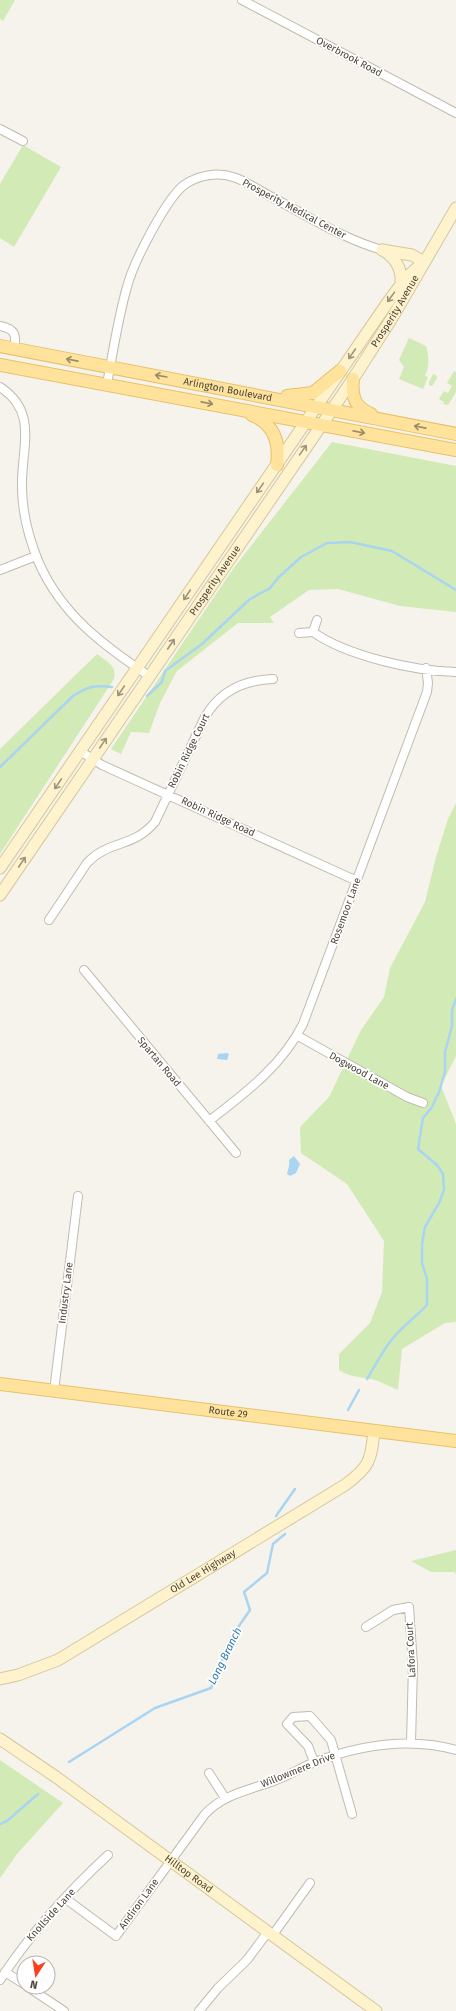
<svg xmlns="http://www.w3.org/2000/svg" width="456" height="2011" viewBox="0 0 456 2011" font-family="'Fira Sans',sans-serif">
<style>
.green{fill:#d2eab5}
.water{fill:#a9d4f2}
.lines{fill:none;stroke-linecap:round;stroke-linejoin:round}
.stream{stroke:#a9d4f2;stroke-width:2.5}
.street-casing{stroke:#c2bbae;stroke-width:10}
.secondary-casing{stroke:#d6c79b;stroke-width:13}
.primary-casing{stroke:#e6c16a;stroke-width:14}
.street{stroke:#fff;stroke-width:8}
.secondary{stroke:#fff3cd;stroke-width:11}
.primary{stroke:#ffe39c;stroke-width:12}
.oneway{stroke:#9c937c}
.oneway2{stroke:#9c8c66}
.labels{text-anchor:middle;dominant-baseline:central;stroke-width:3.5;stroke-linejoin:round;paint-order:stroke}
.street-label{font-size:10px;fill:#4b4439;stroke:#fff}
.water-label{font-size:11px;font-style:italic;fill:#2e7ab2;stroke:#fff}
</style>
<rect width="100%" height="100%" fill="#f6f3ec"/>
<path class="green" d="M0,0H15L3,21L0,19Z
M23,145L61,167L14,247L0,238V184Z
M409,338L426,346C429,357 430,365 425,376L428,377L423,389L399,379L404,367L399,360Z
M454,371L456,372V392L448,405L443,404L444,402L439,399L444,391L448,393L452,386L447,383Z
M433,374L436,375L437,378L432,386L429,385V382Z
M332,442L456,466V612L400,606L338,589L309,590L270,617L274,623H238L177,671L160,703L149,733L131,732L121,754L111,749L233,569Z
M97,654C107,662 117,665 114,679L0,854V749Z
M456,803V1056L441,1086L456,1124V1322L445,1323L402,1349L398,1390C391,1387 385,1384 378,1381C364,1376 352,1379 339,1370V1354L370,1323L382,1292L384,1241L347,1184L301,1153L300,1127L329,1097L361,1030L384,997L390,968L425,902L436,857L448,819Z
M456,1550V1575L455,1572H431L411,1561Z
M0,1760L63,1803L17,1854L0,1878Z"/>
<path class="water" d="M227,1053L229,1054L227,1060L217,1059L218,1054Z
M294,1156L300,1164L296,1173L290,1176L287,1174C288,1169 290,1165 289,1160Z"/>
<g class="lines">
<path class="stream" d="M147,696L162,682L165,671L202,644L250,599L270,588L279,577L301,557L327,543L350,542L392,551L456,590
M0,767L73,696C89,686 94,685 112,687
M367,1379C374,1368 380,1356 387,1346C397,1330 414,1319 427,1305V1279L422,1263V1244L425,1227L439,1203L444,1190L443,1174L437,1165L418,1149L423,1118L432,1107L439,1092L445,1072V1052L452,1026V1010L456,999
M348,1410L359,1390
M276,1516L295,1489
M69,1762L155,1708L211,1688L232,1636L250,1610L244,1592L267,1573L273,1544L285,1534
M0,1824L7,1821L38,1794"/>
<defs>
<path id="street" d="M242,0L456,113
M0,129L23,141
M0,326C15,329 17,335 14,349
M107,384C113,352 118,318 127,287C133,263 166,199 184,185C198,175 218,172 233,177C246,181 257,189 268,195C306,215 341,238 382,250
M0,387C39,412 21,449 22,486C22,512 29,539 39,563C62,615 103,645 149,676
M0,570L36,556
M313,632L317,620
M299,633L313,632C347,656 414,671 456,672
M80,751L102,765L357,881
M49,920L87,863C110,839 132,849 155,822L205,717C220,691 243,680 273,679
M84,970L236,1153
M298,1036L407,1097L423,1103
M209,1121C245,1093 282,1066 303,1024L427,692L428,683L426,668
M54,1391L78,1196
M366,1627L393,1610L409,1607L413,1665L411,1743
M314,1762L308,1746L287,1724L293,1717L310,1716L331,1740L352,1814
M209,1773L225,1798
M66,1899L116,1936L205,1814C225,1793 251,1790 276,1780C290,1775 302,1767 315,1762C360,1745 409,1737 456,1750
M272,1936L310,1883
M5,1972L24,1984
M0,1980C30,1934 68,1892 108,1855
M28,1987L64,2011
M199,2011L218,1988L247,1960L267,1933"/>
<g id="secondary">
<path d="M382,250L412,255L424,262"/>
<path d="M383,250C396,259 402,268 401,284"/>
<path d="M0,868L388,302L406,278L420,265"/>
<path id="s1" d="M0,895L353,379L392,318L456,208"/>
<path id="s2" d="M0,1679L18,1675L58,1660L345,1485C370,1467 371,1460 374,1431"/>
<path id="s3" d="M0,1739L56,1777L376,2011"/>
</g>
<g id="primary">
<path id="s4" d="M0,346L456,434"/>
<path d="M0,365L456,450"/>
<path d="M353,379C351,396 355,408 371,414"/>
<path d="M287,396L313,393L340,371"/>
<path d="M252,415C274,424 280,442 277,465"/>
<path id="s5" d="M0,1384L456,1441"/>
</g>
</defs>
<use href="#street" class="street-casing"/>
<use href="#secondary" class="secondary-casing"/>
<use href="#primary" class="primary-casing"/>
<use href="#street" class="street"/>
<use href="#secondary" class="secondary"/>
<use href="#primary" class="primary"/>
</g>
<defs><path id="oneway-shaft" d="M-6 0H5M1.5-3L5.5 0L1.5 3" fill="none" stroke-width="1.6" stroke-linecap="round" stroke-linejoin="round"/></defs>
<g class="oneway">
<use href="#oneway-shaft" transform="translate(391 297) rotate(126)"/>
<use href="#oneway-shaft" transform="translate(352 354) rotate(124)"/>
<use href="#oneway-shaft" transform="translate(303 450) rotate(-55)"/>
<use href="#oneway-shaft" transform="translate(260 488) rotate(125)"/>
<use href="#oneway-shaft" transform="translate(187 595) rotate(124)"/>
<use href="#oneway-shaft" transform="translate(171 644) rotate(-56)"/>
<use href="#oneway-shaft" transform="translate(121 691) rotate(124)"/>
<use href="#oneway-shaft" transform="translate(103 743) rotate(-56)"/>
<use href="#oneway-shaft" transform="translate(58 784) rotate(124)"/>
<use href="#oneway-shaft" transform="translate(22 862) rotate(-56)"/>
</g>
<g class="oneway2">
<use href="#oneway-shaft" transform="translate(72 360) rotate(-169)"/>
<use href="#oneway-shaft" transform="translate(161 376) rotate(-170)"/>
<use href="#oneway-shaft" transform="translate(207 403) rotate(11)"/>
<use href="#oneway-shaft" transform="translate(420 427) rotate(-169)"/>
<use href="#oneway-shaft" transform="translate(359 432) rotate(11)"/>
</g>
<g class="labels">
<g class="street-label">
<text transform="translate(349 57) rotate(28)">Overbrook Road</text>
<text transform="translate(294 209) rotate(28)">Prosperity Medical Center</text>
<text stroke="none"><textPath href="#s1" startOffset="705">Prosperity Avenue</textPath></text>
<text stroke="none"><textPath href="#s4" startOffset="232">Arlington Boulevard</textPath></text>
<text stroke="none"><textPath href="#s1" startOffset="381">Prosperity Avenue</textPath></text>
<text transform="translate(189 751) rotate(-64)">Robin Ridge Court</text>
<text transform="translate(218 817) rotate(25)">Robin Ridge Road</text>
<text transform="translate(346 911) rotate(-70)">Rosemoor Lane</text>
<text transform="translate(159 1062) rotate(50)">Spartan Road</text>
<text transform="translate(359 1071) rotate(29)">Dogwood Lane</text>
<text transform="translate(66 1293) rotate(-83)">Industry Lane</text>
<text stroke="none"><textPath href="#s5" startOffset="230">Route 29</textPath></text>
<text stroke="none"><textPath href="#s2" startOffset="231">Old Lee Highway</textPath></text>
<text transform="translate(411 1650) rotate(-93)">Lafora Court</text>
<text transform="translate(298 1770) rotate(-22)">Willowmere Drive</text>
<text stroke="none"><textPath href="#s3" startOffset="232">Hilltop Road</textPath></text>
<text transform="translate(139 1904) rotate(-54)">Andiron Lane</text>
<text transform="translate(51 1915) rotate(-48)">Knollside Lane</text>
</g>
<g class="water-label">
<text transform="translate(225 1656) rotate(-64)">Long Branch</text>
</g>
</g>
<g transform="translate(36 1975) rotate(192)"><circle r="19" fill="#ffffff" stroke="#b7b4b0"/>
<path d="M0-3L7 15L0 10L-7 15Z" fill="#fc3f1d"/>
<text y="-6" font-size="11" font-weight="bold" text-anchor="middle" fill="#4b4439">N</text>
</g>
</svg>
